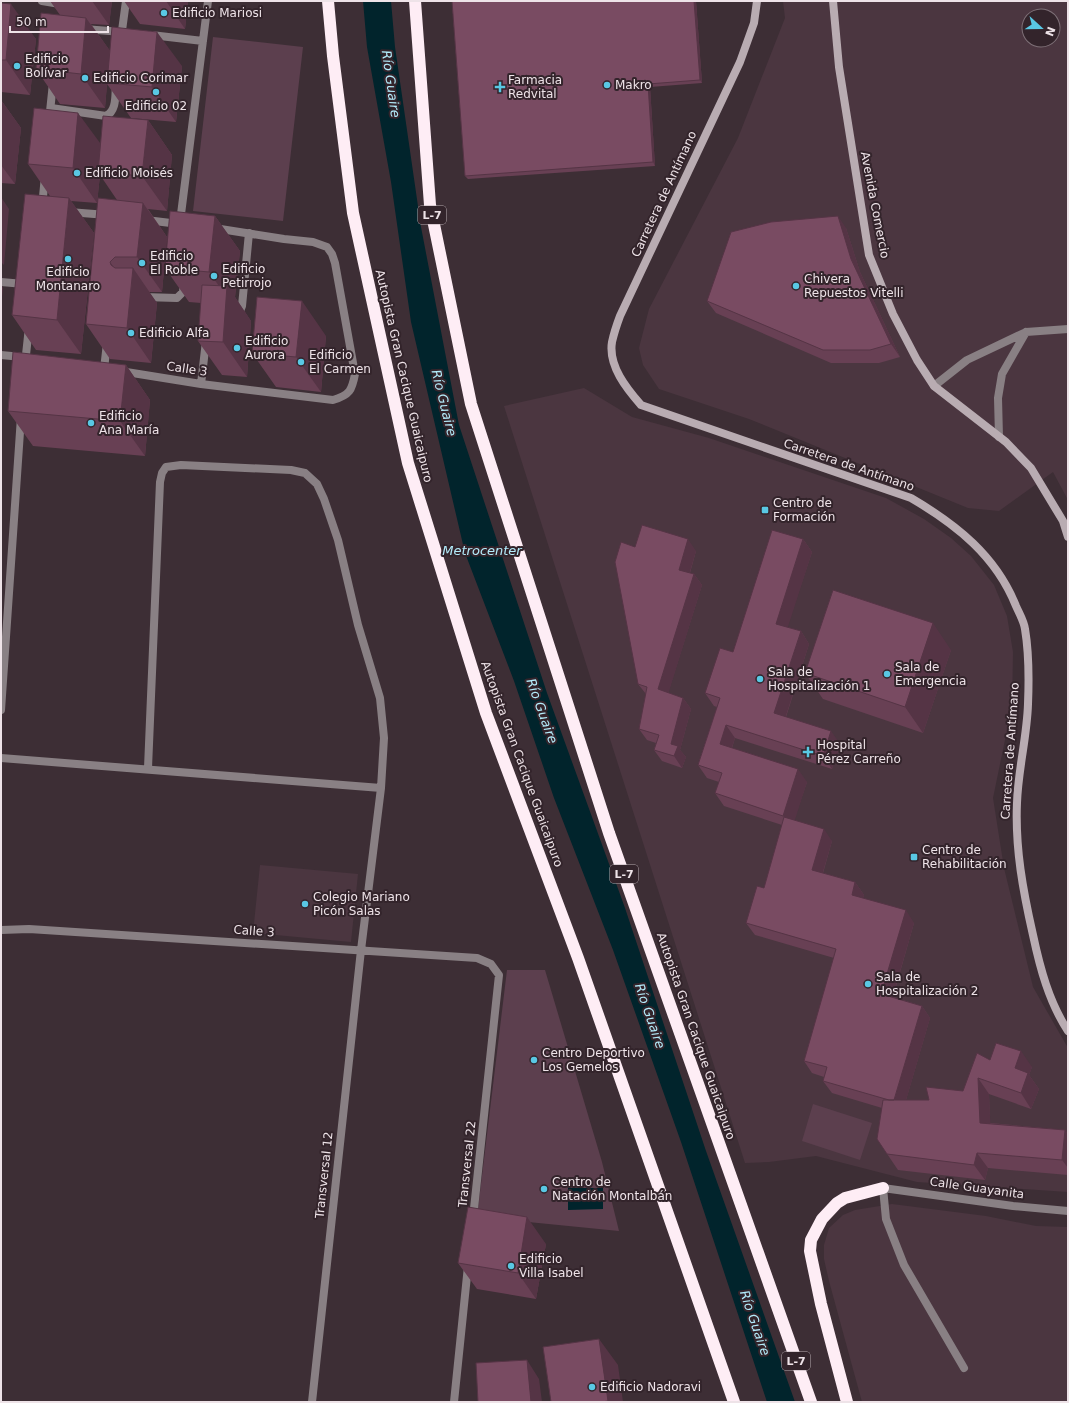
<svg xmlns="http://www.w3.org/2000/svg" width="1069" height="1403" viewBox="0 0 1069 1403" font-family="'DejaVu Sans',sans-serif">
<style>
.built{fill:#4b3640;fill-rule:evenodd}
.green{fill:#5c3f4e}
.water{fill:#01242c}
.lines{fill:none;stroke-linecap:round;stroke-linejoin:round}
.minor{stroke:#898084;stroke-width:8}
.secondary{stroke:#b9acb2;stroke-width:8}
.motorway{stroke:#feedf5;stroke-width:12}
.wall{fill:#684054}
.shaded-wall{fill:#553445}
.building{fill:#794b62;stroke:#553445}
.poi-dot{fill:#59c8e4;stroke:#33242b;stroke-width:1.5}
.labels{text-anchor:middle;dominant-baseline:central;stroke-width:4;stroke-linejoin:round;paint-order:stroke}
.shield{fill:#33242b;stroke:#b6aaaf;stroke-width:1}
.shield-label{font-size:11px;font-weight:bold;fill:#eee3e8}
.poi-label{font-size:12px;fill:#eee3e8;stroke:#33242b;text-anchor:start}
.street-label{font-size:12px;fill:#eee3e8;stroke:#33242b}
.water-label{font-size:13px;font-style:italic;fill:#b3ebfa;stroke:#33242b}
</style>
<rect width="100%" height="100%" fill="#3d2e35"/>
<path class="built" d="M783,1H1068V500L1053,472L999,511L968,508L749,419L659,389L643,365L639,348L649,309L738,138L785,18ZM1029,16H1053V40H1029Z
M584,388L632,417L709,438L886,498L924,519L951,538L971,556L994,585L1007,616L1013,652L1012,706L993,798L1004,868L1033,987L1068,1048V1192L917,1182L816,1156L769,1162L745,1163L504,406Z
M260,865L358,874L351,942L253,933Z
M892,1204L986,1216L1036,1226L1068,1227V1402H862L829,1281L824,1259V1245L829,1228L843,1215L855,1210Z"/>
<path class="green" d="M213,37L303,47L283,221L193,211Z
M507,970H545L602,1162L619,1231L477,1217Z
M813,1104L872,1123L860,1160L802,1141Z"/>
<path class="water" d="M363,1H391L395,47L421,227L459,425L547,693L625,908L706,1151L795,1402H767L681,1142L613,950L554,798L514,681L465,553L411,322L391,182L367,47Z
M568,1188H603V1209L568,1210Z"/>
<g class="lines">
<path class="minor" d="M42,1L60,4
M84,29L122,32
M151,35L203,41
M121,38L126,1
M51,108L106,116C117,111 115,95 116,85
M49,121L53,83
M42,207L45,176
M69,212L107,215
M146,220L179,224
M180,222L208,1
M1,282L24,284
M143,297L177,298L183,292L184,282
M236,314L240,311L242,306L249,233
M1,355L22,357
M25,364L29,327
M104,369L107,343
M120,371L201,384L333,400C350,395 352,390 355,374L335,263L332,254L327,247L313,242L284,239L214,228
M201,384L206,341
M934,386L967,360L1026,332L1068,329
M999,437L998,398L1002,374L1026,332
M1,710L21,417
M1,758L381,788
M148,768L160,482L162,473L166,467L181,465L291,470L305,473L317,484L324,499L338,540L358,625L380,698L384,738L381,788L361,950L312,1402
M1,930L29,929L477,958L491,964L499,975L473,1218
M964,1368L904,1265L886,1219L883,1188L1013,1206L1068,1211
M454,1402L468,1266"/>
<path class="secondary" d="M757,1L754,23L740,62L620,316C617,324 614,333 612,342C608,366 627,389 641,405L911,498C957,525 996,556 1016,606C1019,613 1024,621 1025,629C1029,653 1029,680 1028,704C1027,737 1018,770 1017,803C1015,848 1023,891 1033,935C1040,968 1049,1002 1068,1031
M833,1L839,67L869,255L893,314L917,360L934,386L1006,442L1031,468L1063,521L1068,537"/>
<path class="motorway" d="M328,1L333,56L353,213L408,463L486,713L578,958L734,1402
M415,1L430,205L471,404L609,833L811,1402
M847,1402L821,1304L810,1251L811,1240L822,1219L837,1203L845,1198L883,1188"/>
</g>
<path class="wall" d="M50,1H112L109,25L91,24L110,51L182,66L176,122L131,118L107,84L105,108L60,104L36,69L60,15Z
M124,1H188L185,29L140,24Z
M452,1H696L702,83L650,87L655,166L468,179L465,176Z
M1,3L36,39L30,95L1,92Z
M1,100L21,128L15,184L1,183Z
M148,120L172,155L167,211L148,209L167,237L162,292H149L157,303L151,363L110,359L86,324L117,200L100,175L97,203L71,201L94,233L81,354L36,350L12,315L50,196L28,164L100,144Z
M215,216L240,251L235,297L251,321L247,377L222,375L198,341L201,303L189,302L165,268Z
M846,228L860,272L900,357L879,363H831L716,313L707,301Z
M326,336L321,392L276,387L252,353Z
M126,365L150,400L145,456L33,446L8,411Z
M803,539L812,552L787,627L801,631L809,644L786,717L840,744L832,769L735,738L732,748L807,782L794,820L832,841L823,873L855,882L864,895L863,898L914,923L893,997L922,1006L930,1018L906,1100H929L963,1091L990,1060L1032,1067L1029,1075L1039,1089L1031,1109L989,1094L990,1123L1065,1130L1068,1134V1175L988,1168L985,1180L898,1170L877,1139L882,1108L832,1093L823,1081L824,1077L812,1073L804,1061L834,958L755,935L746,923L764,888L782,825L724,806L715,793L719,782L707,778L698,765L717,707L714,706L705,693L733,652Z
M635,547L696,551L690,573L694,574L702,585L668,693L683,698L691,709L680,750L686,757L682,768L662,761L654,750L656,743L647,740L639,729L646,694L638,684Z
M951,650L923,733L823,699L805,673Z
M546,1244L536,1299L477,1289L458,1263Z"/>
<path class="shaded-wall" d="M92,1H112L109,25Z
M166,1H188L185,29Z
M694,1H696L702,83L700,80Z
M11,4L36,39L30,95L6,60Z
M86,18L111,52L107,83V84L105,108L81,74Z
M157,32L182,66L176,122L152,87Z
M648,84L650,87L655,166L653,162Z
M1,100L21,128L15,184L1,165Z
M78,113L103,147L98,172L100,175L97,203L73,168Z
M148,120L172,155L167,211L142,176Z
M1,197L9,209L4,265L1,262Z
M69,198L94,233L81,354L57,320Z
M143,203L167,237L162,292L137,257Z
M215,216L240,251L235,297L251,321L247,377L223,342L226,296L209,272Z
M838,216L846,228L860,272L900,357L891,344L851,259Z
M110,262L131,291L133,268L157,303L151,363L127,328Z
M1,285L3,288L1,306Z
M302,301L326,336L321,392L296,357Z
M126,365L150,400L145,456L120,421Z
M688,539L696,551L687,582L679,570Z
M803,539L812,552L785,636L776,624Z
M694,574L702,585L666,701L658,689Z
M933,623L951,650L923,733L905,707Z
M801,631L809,644L783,725L774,713Z
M683,698L691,709L680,750L686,757L682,768L674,756L671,744Z
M726,725L735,738L729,756L720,744Z
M831,731L840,744L832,769L823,756Z
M798,769L807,782L792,829L783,816Z
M824,829L832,841L820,882L812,870Z
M855,882L864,895L861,907L852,895Z
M906,910L914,923L890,1006L881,994Z
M922,1006L930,1018L902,1114L894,1101Z
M1021,1051L1032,1067L1029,1075L1039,1089L1031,1109L1021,1093L1015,1068Z
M978,1078L989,1094L991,1138L980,1123Z
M1065,1130L1068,1134V1168L1062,1160Z
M977,1153L988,1168L985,1180L974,1165Z
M527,1217L546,1244L536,1299L518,1273Z
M599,1339L618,1365L623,1402H609L608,1401Z
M527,1360L539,1379L542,1402H531Z"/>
<path class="building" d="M452,1H694L700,80L648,84L653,162L465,176Z
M1,3L11,4L6,60H1Z
M41,13L86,18L81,74L36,69Z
M112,27L157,32L152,87L107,83Z
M34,108L78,113L73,168L28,164Z
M103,116L148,120L142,176L98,172Z
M25,194L69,198L57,320L12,315Z
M98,198L143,203L137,257H115L110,262L111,265L115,268H133L127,328L86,324Z
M170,211L215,216L209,272L165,268Z
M838,216L851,259L891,344L870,350H823L707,301L731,232L771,222Z
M202,285L227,286L223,342L198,341Z
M257,297L302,301L296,357L252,353Z
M13,352L126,365L120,421L8,411Z
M642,525L688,539L679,570L694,574L658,689L683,698L671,744L678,746L674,756L654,750L659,735L639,729L647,687L638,684L615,562L621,542L635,547Z
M772,530L803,539L776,624L801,631L774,713L831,731L823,756L726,725L720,744L798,769L783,816L715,793L722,773L698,765L720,698L705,693L720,648L733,652Z
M833,590L933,623L905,707L805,673Z
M784,817L824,829L812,870L855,882L852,895L906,910L881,994L922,1006L894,1100H889L823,1081L827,1067L804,1061L836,949L746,923L757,886L764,888Z
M996,1043L1021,1051L1015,1068L1028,1073L1021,1093L978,1078L980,1123L1065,1130L1062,1160L977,1153L974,1165L887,1154L877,1139L883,1100H929L926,1087L963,1091L977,1053L990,1060Z
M468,1207L527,1217L518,1273L458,1263Z
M599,1339L608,1401L601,1402H551L543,1347Z
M527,1360L531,1402H478L476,1363Z"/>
<g class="poi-dot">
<circle cx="164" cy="13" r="4"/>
<circle cx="17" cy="66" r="4"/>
<circle cx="85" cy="78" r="4"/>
<circle cx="607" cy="85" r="4"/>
<path d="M498 81h4v4h4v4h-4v4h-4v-4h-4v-4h4z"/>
<circle cx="156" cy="92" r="4"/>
<circle cx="77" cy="173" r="4"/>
<circle cx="68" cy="259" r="4"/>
<circle cx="142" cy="263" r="4"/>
<circle cx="214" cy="276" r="4"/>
<circle cx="796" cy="286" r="4"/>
<circle cx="131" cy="333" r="4"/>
<circle cx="237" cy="348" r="4"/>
<circle cx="301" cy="362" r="4"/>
<circle cx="91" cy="423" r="4"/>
<rect x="761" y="506" width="8" height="8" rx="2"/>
<circle cx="887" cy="674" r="4"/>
<circle cx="760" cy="679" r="4"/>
<path d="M806 746h4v4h4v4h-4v4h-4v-4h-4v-4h4z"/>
<rect x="910" y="853" width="8" height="8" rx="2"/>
<circle cx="305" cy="904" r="4"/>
<circle cx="868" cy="984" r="4"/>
<circle cx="534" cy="1060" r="4"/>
<circle cx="544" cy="1189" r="4"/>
<circle cx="511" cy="1266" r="4"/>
<circle cx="592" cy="1387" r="4"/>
</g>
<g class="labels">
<g class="shield">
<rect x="418" y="206" width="28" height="18" rx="3"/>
<rect x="610" y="865" width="28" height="18" rx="3"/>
<rect x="782" y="1352" width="28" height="18" rx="3"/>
</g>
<g class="shield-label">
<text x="432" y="215">L-7</text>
<text x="624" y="874">L-7</text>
<text x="796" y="1361">L-7</text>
</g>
<g class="poi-label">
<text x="172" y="13">Edificio Mariosi</text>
<text x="25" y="59">Edificio<tspan x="25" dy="14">Bolívar</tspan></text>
<text x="93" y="78">Edificio Corimar</text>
<text x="508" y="80">Farmacia<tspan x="508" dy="14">Redvital</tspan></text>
<text x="615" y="85">Makro</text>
<text x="156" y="106" text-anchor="middle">Edificio 02</text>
<text x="85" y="173">Edificio Moisés</text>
<text x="150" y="256">Edificio<tspan x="150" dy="14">El Roble</tspan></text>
<text x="222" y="269">Edificio<tspan x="222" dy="14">Petirrojo</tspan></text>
<text x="68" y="272" text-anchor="middle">Edificio<tspan x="68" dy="14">Montanaro</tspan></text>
<text x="804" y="279">Chivera<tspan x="804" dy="14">Repuestos Vitelli</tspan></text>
<text x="139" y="333">Edificio Alfa</text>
<text x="245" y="341">Edificio<tspan x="245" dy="14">Aurora</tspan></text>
<text x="309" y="355">Edificio<tspan x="309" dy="14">El Carmen</tspan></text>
<text x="99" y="416">Edificio<tspan x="99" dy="14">Ana María</tspan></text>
<text x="773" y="503">Centro de<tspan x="773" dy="14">Formación</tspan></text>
<text x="895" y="667">Sala de<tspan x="895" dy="14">Emergencia</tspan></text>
<text x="768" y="672">Sala de<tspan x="768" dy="14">Hospitalización 1</tspan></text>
<text x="817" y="745">Hospital<tspan x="817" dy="14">Pérez Carreño</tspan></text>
<text x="922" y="850">Centro de<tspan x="922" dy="14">Rehabilitación</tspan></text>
<text x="313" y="897">Colegio Mariano<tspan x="313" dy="14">Picón Salas</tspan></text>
<text x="876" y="977">Sala de<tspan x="876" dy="14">Hospitalización 2</tspan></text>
<text x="542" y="1053">Centro Deportivo<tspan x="542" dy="14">Los Gemelos</tspan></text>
<text x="552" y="1182">Centro de<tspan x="552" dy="14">Natación Montalbán</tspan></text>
<text x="519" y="1259">Edificio<tspan x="519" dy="14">Villa Isabel</tspan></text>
<text x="600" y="1387">Edificio Nadoravi</text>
</g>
<g class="street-label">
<text transform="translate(664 194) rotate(-65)">Carretera de Antímano</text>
<text transform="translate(875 205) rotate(79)">Avenida Comercio</text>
<text transform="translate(187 369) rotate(8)">Calle 3</text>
<text transform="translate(404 376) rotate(77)">Autopista Gran Cacique Guaicaipuro</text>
<text transform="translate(849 465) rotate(19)">Carretera de Antímano</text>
<text transform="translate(1010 751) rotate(-86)">Carretera de Antímano</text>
<text transform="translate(522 764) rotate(70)">Autopista Gran Cacique Guaicaipuro</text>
<text transform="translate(254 931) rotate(4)">Calle 3</text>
<text transform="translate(696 1036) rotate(71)">Autopista Gran Cacique Guaicaipuro</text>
<text transform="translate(467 1164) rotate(-84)">Transversal 22</text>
<text transform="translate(324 1175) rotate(-84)">Transversal 12</text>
<text transform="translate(977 1188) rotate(8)">Calle Guayanita</text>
</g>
<g class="water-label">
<text transform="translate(391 84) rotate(82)">Río Guaire</text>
<text transform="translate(444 403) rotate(76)">Río Guaire</text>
<text x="482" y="550">Metrocenter</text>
<text transform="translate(542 711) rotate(70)">Río Guaire</text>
<text transform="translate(650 1016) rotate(71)">Río Guaire</text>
<text transform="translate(755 1323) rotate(71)">Río Guaire</text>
</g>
</g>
<rect width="1069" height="1403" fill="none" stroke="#eee3e8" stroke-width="4"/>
<g transform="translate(1041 28) rotate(111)"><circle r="19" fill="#33242b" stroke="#7e7077"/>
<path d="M0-3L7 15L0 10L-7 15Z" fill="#59c8e4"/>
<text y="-6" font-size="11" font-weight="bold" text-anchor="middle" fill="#eee3e8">N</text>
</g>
<path d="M10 26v6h98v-6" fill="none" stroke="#eee3e8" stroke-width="2"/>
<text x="16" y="26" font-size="12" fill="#eee3e8" stroke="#33242b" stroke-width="3" paint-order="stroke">50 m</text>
</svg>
